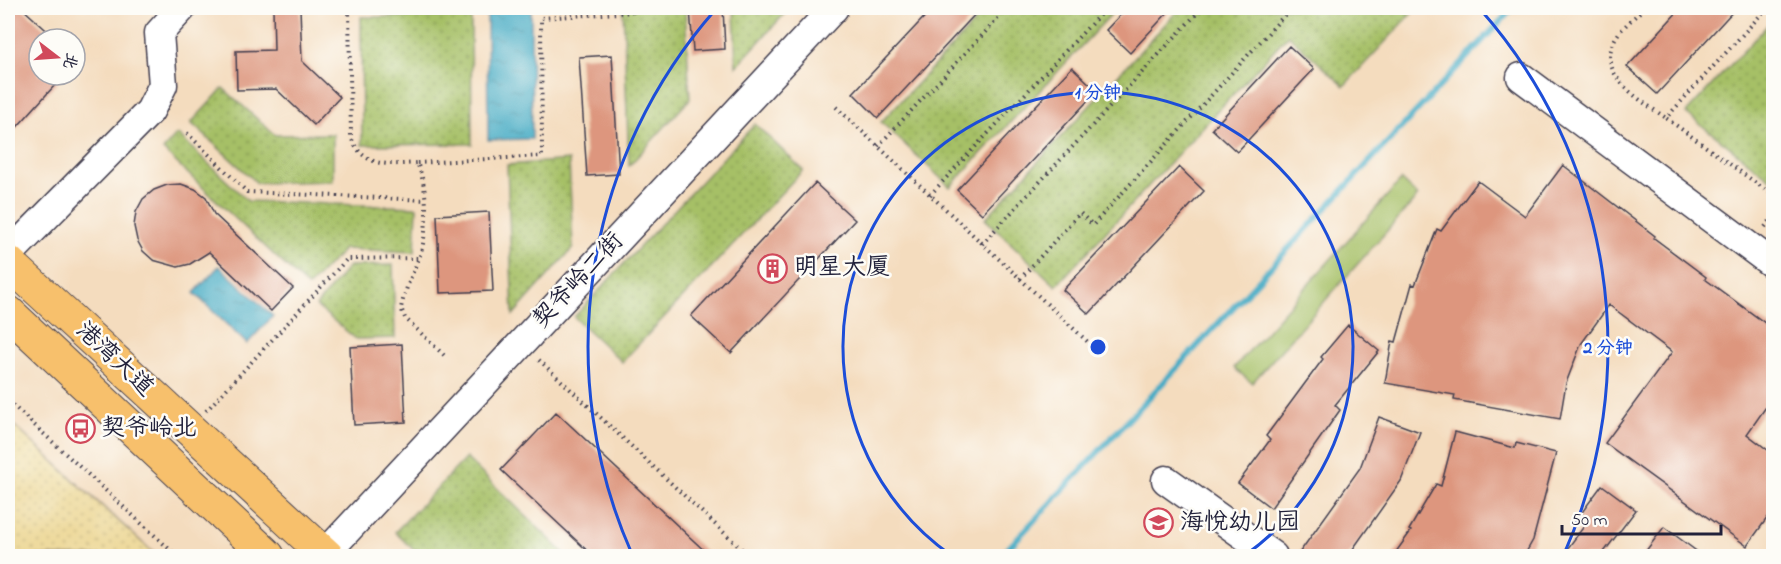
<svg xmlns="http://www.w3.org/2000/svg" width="1781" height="564" viewBox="0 0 1781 564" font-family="'Indie Flower','LXGW WenKai TC',sans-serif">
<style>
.green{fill:url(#green-dots);stroke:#647150;stroke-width:1.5}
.sand{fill:url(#sand-dots);stroke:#887e6c;stroke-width:1.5}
.pitch{fill:#a6c066;stroke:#647150;stroke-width:1.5}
.water{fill:url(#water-ripples);stroke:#346780;stroke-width:1.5}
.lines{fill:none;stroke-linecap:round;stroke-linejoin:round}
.stream{stroke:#46acc5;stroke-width:6}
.building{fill:#dd967e}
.minor-casing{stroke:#423e4f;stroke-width:31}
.highway-casing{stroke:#423e4f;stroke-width:35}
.path{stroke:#423e4f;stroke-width:4;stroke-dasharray:1.5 4.5;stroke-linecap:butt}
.minor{stroke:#fff;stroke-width:28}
.highway{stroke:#f7c06c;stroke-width:33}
.ring{fill:none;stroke:#1d4ed8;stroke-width:3}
.labels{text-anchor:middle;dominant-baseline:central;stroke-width:5;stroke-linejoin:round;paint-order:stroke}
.poi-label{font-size:24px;fill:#22223b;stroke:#fdfcf7;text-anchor:start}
.street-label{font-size:24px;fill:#22223b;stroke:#fdfcf7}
.centre{fill:#1d4ed8;stroke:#fdfcf7;stroke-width:3}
.ring-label{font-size:18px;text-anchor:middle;font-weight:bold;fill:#1d4ed8;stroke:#fdfcf7;stroke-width:5;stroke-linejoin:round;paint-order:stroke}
</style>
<defs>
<pattern id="green-dots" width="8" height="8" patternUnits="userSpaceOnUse" patternTransform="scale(1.5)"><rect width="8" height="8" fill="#a6c066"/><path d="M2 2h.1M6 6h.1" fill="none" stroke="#879c55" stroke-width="1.8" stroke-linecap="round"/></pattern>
<pattern id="sand-dots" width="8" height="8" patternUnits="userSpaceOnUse" patternTransform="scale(1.5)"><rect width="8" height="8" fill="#eeda9e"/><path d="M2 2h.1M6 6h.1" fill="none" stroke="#ccbb89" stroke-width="1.8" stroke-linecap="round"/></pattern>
<pattern id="water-ripples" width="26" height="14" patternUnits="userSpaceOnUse" patternTransform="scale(1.5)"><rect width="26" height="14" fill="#46acc5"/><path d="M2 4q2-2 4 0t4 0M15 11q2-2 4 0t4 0" fill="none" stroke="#3a8ca1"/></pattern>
</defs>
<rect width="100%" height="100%" fill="#fdfcf7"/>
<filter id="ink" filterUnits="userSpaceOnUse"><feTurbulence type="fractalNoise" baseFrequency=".0167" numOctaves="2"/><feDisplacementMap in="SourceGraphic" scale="12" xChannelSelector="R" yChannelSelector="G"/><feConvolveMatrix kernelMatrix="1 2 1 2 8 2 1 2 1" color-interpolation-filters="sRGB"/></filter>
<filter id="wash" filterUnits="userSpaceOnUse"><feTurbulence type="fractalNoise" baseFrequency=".008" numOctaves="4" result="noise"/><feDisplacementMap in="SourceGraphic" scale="24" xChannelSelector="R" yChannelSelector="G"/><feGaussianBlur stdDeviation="1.35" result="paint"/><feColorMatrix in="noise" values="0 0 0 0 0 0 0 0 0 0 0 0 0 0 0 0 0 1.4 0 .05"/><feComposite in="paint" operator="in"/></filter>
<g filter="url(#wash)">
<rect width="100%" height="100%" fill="#f4dcbe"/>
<path class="green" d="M623,8H685L690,99L629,166Z
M734,8H790L736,67Z
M988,8H1117L950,187L881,122Z
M1180,8H1417L1344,86L1288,35L1056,286L985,219Z
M471,16L472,144L362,145L361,17Z
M1773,19V181L1686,113Z
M223,88L275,135L333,134V181L257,183L191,123Z
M755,124L803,170L622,362L574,317Z
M177,134L248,201L417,207L415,252L344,249L308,287L163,150Z
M569,160L573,248L513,315L507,165Z
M393,265L395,338L356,339L316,306L349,266Z
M466,458L567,556H420L395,532Z"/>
<path class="sand" d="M8,420L157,556H8Z"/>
<path class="pitch" d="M1401,180L1418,196L1252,383L1234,368Z"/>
<path class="water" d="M487,8H531L532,139L488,140Z
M219,266L273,316L247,344L194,293Z"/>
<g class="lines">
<path class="stream" d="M1001,556L1513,8"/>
</g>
<g id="blocks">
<path class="building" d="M8,8H22L56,39H39V75H64L8,137Z
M273,8H300L302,61L340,97L314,125L276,89L237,90L236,51L274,50Z
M690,8H723L725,49L693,51Z
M933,8H981L878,118L853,93Z
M1127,8H1172L1130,53L1106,30Z
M1681,8H1736L1657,94L1627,67Z
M1289,46L1314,69L1237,152L1212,129Z
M612,55L619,174L587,176L579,57Z
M1072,67L1097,91L982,214L957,190Z
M1563,165L1655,236L1654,238L1706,277L1705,279L1773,329V397L1747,434L1773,454V510L1747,546L1605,443L1672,352L1609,305L1581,344L1566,383L1560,419L1454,400L1455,395L1385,383L1392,341L1396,342L1412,284L1415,285L1437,229L1441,231L1478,181L1525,216Z
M1179,167L1204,191L1089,314L1063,290Z
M815,183L855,220L731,353L691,316Z
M181,184L195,189L206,197L214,214L293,288L271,311L209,252L190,264L178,267L153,260L143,251L137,240L134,226L136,212L143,199L154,190L167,185Z
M489,212L493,291L440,293L437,215Z
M1348,325L1379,351L1335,405L1340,410L1271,508L1238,483L1270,440L1266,436L1323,359L1321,357Z
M402,344L406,422L354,425L350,347Z
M556,412L710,556H593L501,470Z
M1379,417L1420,432L1401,481L1348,556H1297L1360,468Z
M1455,432L1515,448L1516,443L1556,453L1533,540L1524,556H1393L1411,531L1409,530L1436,484L1441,486Z
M1602,485L1636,510L1601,556H1562L1585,525L1577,519Z
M1664,527L1703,556H1642Z"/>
</g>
</g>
<g filter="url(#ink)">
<use href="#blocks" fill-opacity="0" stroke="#423e4f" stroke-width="1.5"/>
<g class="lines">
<defs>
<path id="minor" d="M1521,77L1774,265
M8,255L150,111L163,85L159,33L182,8
M1166,480L1273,556
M325,554L834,8"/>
<path id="highway" d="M8,262L327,556
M8,312L268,556"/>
</defs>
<use href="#minor" class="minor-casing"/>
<use href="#highway" class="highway-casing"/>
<path class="path" d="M349,8L351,137C363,168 389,165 417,163C428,187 429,228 420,255C413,273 405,289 401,308L405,318L447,358
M1644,8C1635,17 1621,28 1615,39C1595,76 1641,100 1666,118
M1767,8L1666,118L1774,196
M836,107L1090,344
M187,133L247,192L426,200
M878,146L1008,8
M417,163L542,156L541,18L633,12V8
M930,195L1106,8
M1765,227L1774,216
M982,244L1202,8
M1020,279L1080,213L1093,225L1291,8
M539,360L749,556
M8,401L177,556
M206,411L347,259L418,258"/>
<use href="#minor" class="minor"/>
<use href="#highway" class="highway"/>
</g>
</g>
<g class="ring">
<path d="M952 556A255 255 0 1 1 1244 556"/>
<path d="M632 554A510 510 0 0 1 716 9M1480 9A510 510 0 0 1 1564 554"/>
</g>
<defs>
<symbol id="building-ring" viewBox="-11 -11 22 22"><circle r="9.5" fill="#fdfcf7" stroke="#d1495b" stroke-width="1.5"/><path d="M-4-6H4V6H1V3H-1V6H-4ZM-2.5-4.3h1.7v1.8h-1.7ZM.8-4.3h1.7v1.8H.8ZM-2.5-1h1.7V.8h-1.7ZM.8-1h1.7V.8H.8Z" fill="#d1495b"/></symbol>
<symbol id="bus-ring" viewBox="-11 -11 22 22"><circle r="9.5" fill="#fdfcf7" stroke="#d1495b" stroke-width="1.5"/><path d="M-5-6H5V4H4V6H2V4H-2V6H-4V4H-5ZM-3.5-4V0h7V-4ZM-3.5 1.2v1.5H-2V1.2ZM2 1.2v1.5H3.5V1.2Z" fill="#d1495b"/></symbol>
<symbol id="school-ring" viewBox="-11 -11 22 22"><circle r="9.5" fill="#fdfcf7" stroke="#d1495b" stroke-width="1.5"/><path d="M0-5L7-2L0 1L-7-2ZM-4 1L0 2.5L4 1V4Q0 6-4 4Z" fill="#d1495b"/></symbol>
</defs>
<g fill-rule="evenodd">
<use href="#building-ring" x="756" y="252" width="33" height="33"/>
<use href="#bus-ring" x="64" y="412" width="33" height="33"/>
<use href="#school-ring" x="1142" y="506" width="33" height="33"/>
</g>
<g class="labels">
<g class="poi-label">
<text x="794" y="268">明星大厦</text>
<text x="101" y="429">契爷岭北</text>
<text x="1180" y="523">海悦幼儿园</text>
</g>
<g class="street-label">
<text transform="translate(579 281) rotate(-47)">契爷岭二街</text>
<text transform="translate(114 360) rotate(43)">港湾大道</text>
</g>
</g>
<circle cx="1098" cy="347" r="9" class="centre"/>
<g class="ring-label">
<text x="1098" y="98">1 分钟</text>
<text x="1608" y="353">2 分钟</text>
</g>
<rect width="1781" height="564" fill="none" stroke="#fdfcf7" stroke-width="30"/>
<g transform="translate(57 57) rotate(107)"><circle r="28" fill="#fdfcf7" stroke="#a5a5ac" stroke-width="1.5"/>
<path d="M0-4.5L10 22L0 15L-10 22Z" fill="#d1495b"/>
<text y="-9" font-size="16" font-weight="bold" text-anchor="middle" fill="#22223b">北</text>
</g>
<path d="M1562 525v9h159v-9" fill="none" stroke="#22223b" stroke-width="3"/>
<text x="1571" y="525" font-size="18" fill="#22223b" stroke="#fdfcf7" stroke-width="4.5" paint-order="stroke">50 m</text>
</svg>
